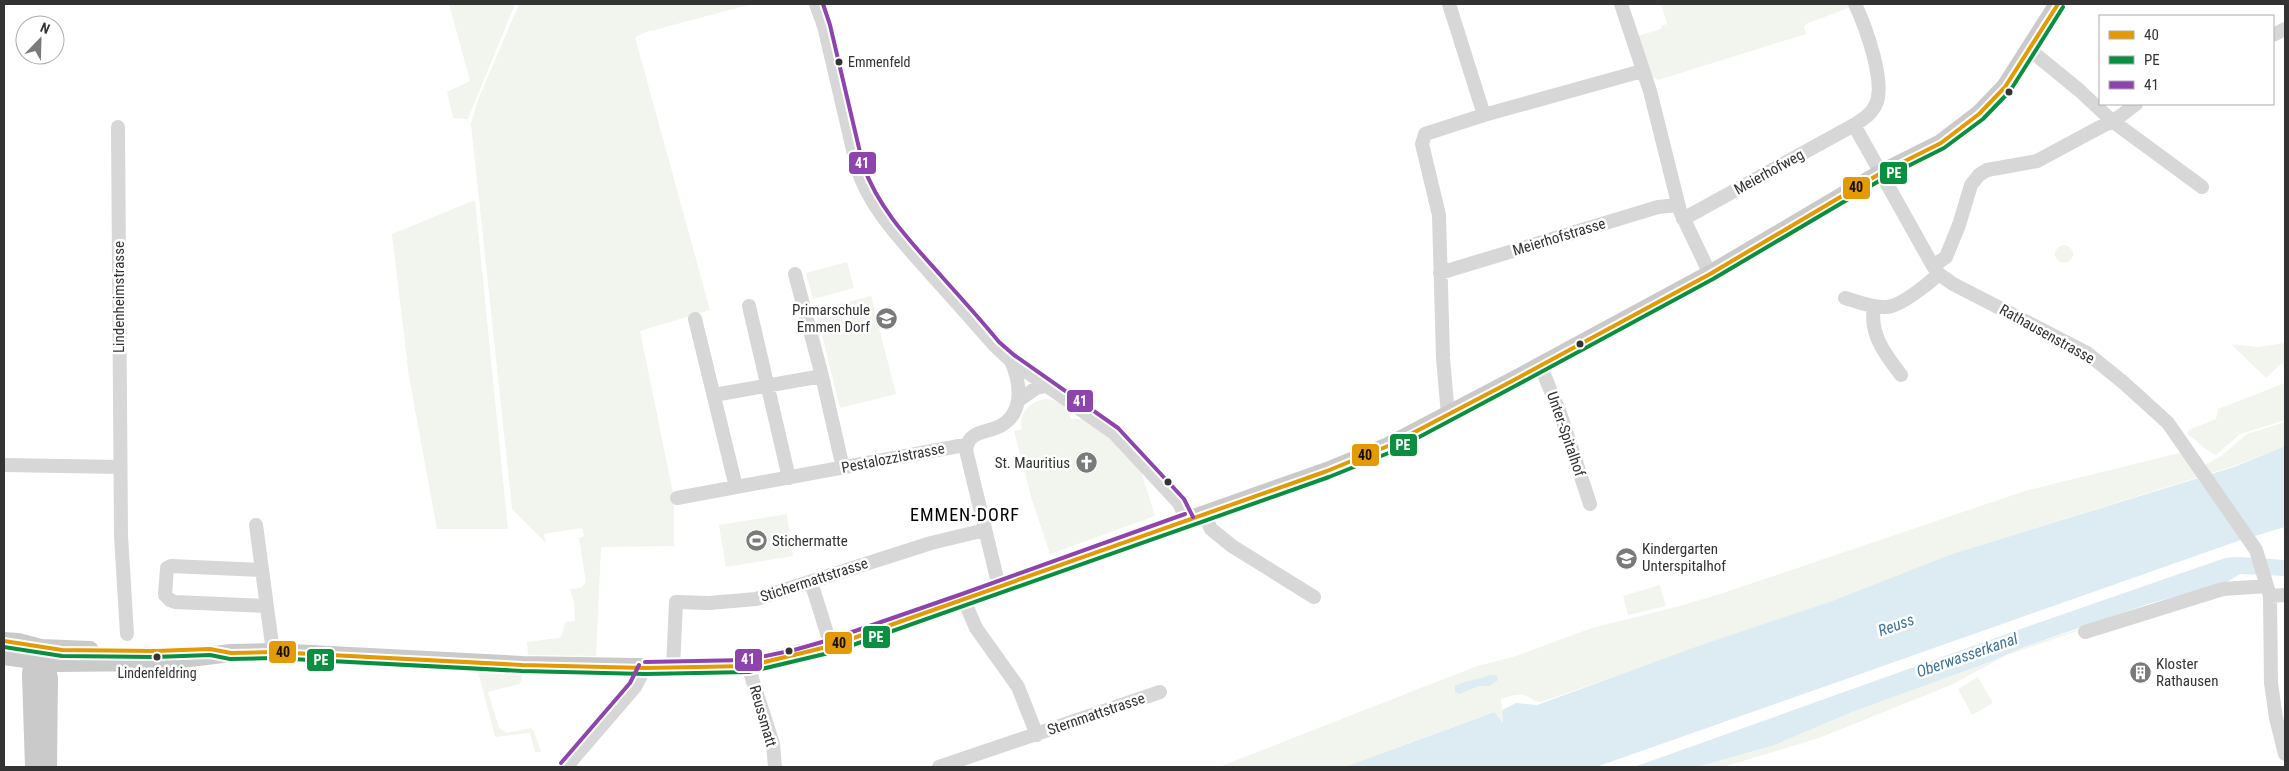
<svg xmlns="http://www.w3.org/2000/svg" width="2289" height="771" viewBox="0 0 2289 771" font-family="'Roboto Condensed',sans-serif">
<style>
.green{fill:#f1f5ed}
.water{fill:#ddebf3}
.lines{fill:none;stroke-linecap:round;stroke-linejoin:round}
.minor{stroke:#d7d7d7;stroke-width:14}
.major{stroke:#cacaca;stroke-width:18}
.bus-1-casing{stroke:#fff;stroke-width:8}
.bus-2-casing{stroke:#fff;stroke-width:8}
.bus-3-casing{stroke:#fff;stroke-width:8}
.bus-1{stroke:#e39a05;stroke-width:4}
.bus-2{stroke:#0a8f40;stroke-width:4}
.bus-3{stroke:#8e44ad;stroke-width:4}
.bus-dot{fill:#333;stroke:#fff;stroke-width:2}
.labels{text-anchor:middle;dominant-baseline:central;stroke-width:5;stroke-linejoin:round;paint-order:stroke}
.bus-label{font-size:14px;fill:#333;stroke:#fff;text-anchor:start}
.street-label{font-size:15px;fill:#333;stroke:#fff}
.poi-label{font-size:15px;fill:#333;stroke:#fff;text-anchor:start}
.water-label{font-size:16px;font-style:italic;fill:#3f7597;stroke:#fff}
.quarter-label{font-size:18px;letter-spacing:1px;fill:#000;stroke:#fff}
.line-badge{stroke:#fff;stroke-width:2}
.badge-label{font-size:14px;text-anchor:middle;font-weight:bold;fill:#fff}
.pale-badge-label{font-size:14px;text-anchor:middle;font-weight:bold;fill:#111}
</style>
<rect width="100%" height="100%" fill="#fff"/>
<path class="green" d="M449,4H515L468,119L453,118L447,92L470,81Z
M519,4H752L647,32L635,37L710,310L640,331L674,498V546L601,547L596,656L528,655L527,642L559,638L562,635L565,622L575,621L574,603L570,589L581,588L586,582L579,538L584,536L582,528L544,534L546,543L512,509L471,124L477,102Z
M1661,4H1850L1851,7L1808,23L1804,26L1806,34L1658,80L1651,76L1638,36L1661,29V26L1667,24Z
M475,200L508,529H437L409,377L392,234Z
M2055 254a9 9 0 1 1 18 0a9 9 0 1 1-18 0Z
M847,262L854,288L813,299L806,273Z
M871,296L896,394L840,408L816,310Z
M2285,343V370L2282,363L2266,378L2231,344L2258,347Z
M2285,383V420L2240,434L2216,455L2207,450L2188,434V430L2216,419L2218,409Z
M1045,399C1059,400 1066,406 1071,419H1083L1106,434L1140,468L1155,516L1050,554L1031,497L1014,431L1022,429C1018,413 1030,402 1045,399Z
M2285,422V446L2234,466L1952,554L1832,601L1541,702C1534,702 1532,698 1526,696C1518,692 1508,697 1501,699L1503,723L1493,712L1345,767H1219L1477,666L1513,657L1592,628L1676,607L1717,595L2025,491L2179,453L2205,465L2221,456L2247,434Z
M787,514L793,556L726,567L719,525Z
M1660,585L1666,606L1628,615L1623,596Z
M2186,594L2007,655L1951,685L1819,738L1723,767H1697L1774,744L1852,712L1987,663L2024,647Z
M478,671L521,673L522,680L519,684L488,692L499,728L507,733L531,728L534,731L541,752H535L530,733L495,737Z
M1978,677L1993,703L1972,715L1958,689Z"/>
<path class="water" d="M2285,446V527L2235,542L1596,767H1345L1494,712L1503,723L1502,710L1516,703L1537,705L1693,648L1832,601L1952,554L2234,467Z
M2237,557L2285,560V576L2240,574L2227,582L2148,604L2024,647L1987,663L1852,712L1774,745L1697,767H1634L2032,625L2225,558Z
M1489,675H1496L1498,680L1490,686H1479L1459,694L1455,692V686C1465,680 1479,680 1489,675Z"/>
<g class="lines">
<path class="minor" d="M816,4L824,26L857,167C869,208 904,243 931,274C953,298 974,322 995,346L1010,360L1114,433L1179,503L1187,520
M1449,4L1484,115
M1621,4L1650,91L1680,211L1710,274
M1855,4C1865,25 1886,82 1876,104C1872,114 1863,119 1854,125L1933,266L1939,274L1953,284L2087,353L2124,383L2168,423L2256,550L2270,596L2271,683L2276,718L2285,754
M2273,35L2285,29
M2030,50L2079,90L2111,120L2202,187
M118,127L121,536L127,634
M1683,219L1854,125
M1933,266L1946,257L1959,225L1971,185L1979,175L1987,170L2037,161L2119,117L2136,104
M1440,273L1658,207L1678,205
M795,274L822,376L843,468
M1845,298C1859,302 1873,308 1887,307C1901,306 1928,284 1939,274
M749,306L789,478
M1874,306C1869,334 1885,354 1901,375
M695,319L736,487
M1540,365L1560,413L1590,504
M714,395L822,376
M1019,400L1036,388L1046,386
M1448,415L1443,358L1439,215L1422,144L1425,134L1484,115L1642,71
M4,465L120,467
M677,498L959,446H967
M1204,514L1211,529L1232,546L1314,597
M256,525L273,652
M262,570L171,566L167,568L165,595L170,600L175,602L266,606
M811,582L831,646
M999,587L966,450C969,429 987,434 1002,425C1025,411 1020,381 1011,361
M2270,596L2285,595
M964,600L976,628L1018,687L1037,735
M2085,632L2223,589L2267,586
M748,666L773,744L775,767
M673,668L676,602L709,603L756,599L931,543L985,530
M566,767L635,687L645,668
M939,767L1160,692"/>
<path class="major" d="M4,641L18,642L41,648L90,650
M43,651L49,678L48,767
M4,656L54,663L157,662L231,653L273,652L522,665L692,668L748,666L831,646L1327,471L1388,446L1514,380L1710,274L1881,173L1941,143L1979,114L2005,87L2058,4
M34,767L31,675L32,661L38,652"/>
<defs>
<path id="bus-1" d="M4,641L62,650L155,651L210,649L231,653L273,652L522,665L645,668L748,666L831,646L1327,471L1388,446L1514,380L1710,274L1881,173L1941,143L1979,114L2005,87L2058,4"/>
<path id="bus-2" d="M4,647L62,656L155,657L210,655L230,659L273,658L522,671L645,674L749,672L833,652L1329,477L1391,452L1517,385L1713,279L1884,178L1944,148L1983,119L2010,91L2063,7"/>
<path id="bus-3" d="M823,4L830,25L863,165C879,210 912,243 943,278C962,299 981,320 999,342L1014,355L1118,428L1184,499L1193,517
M645,662L747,660L794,650L829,640L962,594L1185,514
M561,763L630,683L639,665"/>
</defs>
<use href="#bus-1" class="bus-1-casing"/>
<use href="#bus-2" class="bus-2-casing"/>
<use href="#bus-3" class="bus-3-casing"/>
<use href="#bus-1" class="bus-1"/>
<use href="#bus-2" class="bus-2"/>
<use href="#bus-3" class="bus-3"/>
</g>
<defs>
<symbol id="school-disc" viewBox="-11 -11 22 22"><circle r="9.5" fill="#7a7a7a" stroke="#fff"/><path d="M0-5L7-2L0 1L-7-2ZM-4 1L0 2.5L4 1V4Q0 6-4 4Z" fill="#fff"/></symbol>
<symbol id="church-disc" viewBox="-11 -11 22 22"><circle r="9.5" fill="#7a7a7a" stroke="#fff"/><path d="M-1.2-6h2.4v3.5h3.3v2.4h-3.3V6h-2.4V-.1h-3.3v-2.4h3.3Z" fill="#fff"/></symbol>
<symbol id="stadium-disc" viewBox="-11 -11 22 22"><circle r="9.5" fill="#7a7a7a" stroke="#fff"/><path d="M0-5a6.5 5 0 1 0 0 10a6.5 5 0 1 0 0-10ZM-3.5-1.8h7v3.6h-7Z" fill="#fff"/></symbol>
<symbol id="building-disc" viewBox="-11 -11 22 22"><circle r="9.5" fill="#7a7a7a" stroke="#fff"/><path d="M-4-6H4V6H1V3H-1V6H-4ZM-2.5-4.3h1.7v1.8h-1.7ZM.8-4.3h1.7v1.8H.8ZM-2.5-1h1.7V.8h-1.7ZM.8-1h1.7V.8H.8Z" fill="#fff"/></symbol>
</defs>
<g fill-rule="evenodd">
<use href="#school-disc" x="874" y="306" width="25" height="25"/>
<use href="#church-disc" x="1074" y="450" width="25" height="25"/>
<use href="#stadium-disc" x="744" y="528" width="25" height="25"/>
<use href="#school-disc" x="1614" y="546" width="25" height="25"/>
<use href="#building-disc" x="2128" y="660" width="25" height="25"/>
</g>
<g class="bus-dot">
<circle cx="839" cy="62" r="4.5"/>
<circle cx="2009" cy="92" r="4.5"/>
<circle cx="1580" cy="344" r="4.5"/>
<circle cx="1168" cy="482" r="4.5"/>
<circle cx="789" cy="651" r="4.5"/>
<circle cx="157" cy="657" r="4.5"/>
</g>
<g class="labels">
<g class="bus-label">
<text x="848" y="62">Emmenfeld</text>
<text x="157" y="673" text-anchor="middle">Lindenfeldring</text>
</g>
<g class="street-label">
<text transform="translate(1769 172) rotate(-29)">Meierhofweg</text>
<text transform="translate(1559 237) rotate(-17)">Meierhofstrasse</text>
<text transform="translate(119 297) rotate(-90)">Lindenheimstrasse</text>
<text transform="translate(2047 334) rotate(29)">Rathausenstrasse</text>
<text transform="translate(1566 434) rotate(71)">Unter-Spitalhof</text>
<text transform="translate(893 458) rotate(-11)">Pestalozzistrasse</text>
<text transform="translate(814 580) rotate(-18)">Stichermattstrasse</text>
<text transform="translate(1096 714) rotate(-19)">Sternmattstrasse</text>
<text transform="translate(763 716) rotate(74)">Reussmatt</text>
</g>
<g class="poi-label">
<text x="870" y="310" text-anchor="end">Primarschule<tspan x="870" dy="17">Emmen Dorf</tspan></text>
<text x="1070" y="463" text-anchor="end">St. Mauritius</text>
<text x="772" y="541">Stichermatte</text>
<text x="1642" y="549">Kindergarten<tspan x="1642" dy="17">Unterspitalhof</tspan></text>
<text x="2156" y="664">Kloster<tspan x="2156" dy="17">Rathausen</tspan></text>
</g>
<g class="water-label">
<text transform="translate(1896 625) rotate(-20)">Reuss</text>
<text transform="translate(1967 655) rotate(-19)">Oberwasserkanal</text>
</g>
<g class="quarter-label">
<text x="965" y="514">EMMEN-DORF</text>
</g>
</g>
<g class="line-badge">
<rect x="848" y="151" width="29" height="24" rx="5" fill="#8e44ad"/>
<rect x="1879" y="161" width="29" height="24" rx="5" fill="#0a8f40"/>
<rect x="1842" y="176" width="29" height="24" rx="5" fill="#e39a05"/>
<rect x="1066" y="389" width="28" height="24" rx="5" fill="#8e44ad"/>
<rect x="1389" y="433" width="29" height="24" rx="5" fill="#0a8f40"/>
<rect x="1351" y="443" width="29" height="24" rx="5" fill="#e39a05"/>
<rect x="862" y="625" width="29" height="24" rx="5" fill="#0a8f40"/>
<rect x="824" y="631" width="29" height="24" rx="5" fill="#e39a05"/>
<rect x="268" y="640" width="29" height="24" rx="5" fill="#e39a05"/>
<rect x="734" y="648" width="29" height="24" rx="5" fill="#8e44ad"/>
<rect x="306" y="648" width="29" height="24" rx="5" fill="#0a8f40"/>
</g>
<g class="badge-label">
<text x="862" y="168">41</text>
<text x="1894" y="178">PE</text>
<text x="1080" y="406">41</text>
<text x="1403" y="450">PE</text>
<text x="876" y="642">PE</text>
<text x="748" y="664">41</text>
<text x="321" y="665">PE</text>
</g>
<g class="pale-badge-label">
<text x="1856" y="192">40</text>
<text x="1365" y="460">40</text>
<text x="839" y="648">40</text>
<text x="283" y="657">40</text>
</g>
<rect width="2289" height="771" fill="none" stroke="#333333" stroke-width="10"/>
<rect x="2099" y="15" width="175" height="90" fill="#ffffff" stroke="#adadad"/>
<rect x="2109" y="31" width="25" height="8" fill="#e39a05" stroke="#adadad"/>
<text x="2144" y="40" font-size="15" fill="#333333">40</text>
<rect x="2109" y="56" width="25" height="8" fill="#0a8f40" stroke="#adadad"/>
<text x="2144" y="65" font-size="15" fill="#333333">PE</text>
<rect x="2109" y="81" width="25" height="8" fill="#8e44ad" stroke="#adadad"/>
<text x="2144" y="90" font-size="15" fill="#333333">41</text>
<g transform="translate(40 40) rotate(23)"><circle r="24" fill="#ffffff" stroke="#adadad"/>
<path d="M0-4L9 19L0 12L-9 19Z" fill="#7a7a7a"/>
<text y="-8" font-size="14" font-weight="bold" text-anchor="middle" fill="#333333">N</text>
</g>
</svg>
